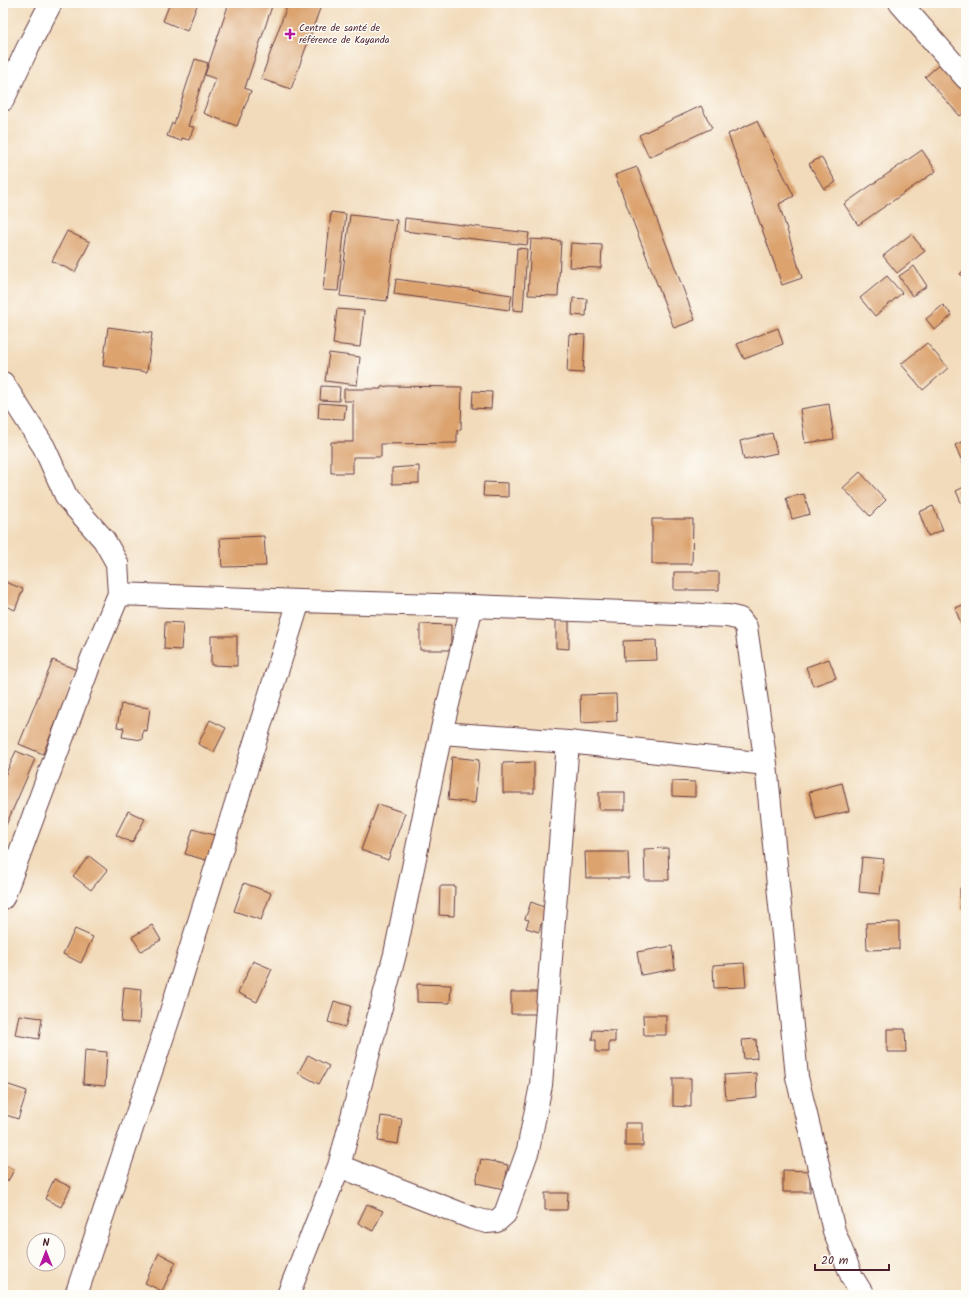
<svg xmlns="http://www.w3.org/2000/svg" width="969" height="1298" viewBox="0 0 969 1298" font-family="Kalam,sans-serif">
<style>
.building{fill:#dca36e}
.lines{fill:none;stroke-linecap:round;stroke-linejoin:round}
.minor-casing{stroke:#633b41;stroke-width:24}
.minor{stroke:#fff;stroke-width:22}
.poi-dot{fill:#b5179e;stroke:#fdfcf7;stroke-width:1.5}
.labels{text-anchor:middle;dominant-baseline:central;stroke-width:3;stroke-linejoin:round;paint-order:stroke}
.poi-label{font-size:10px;fill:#4a1f2b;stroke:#fdfcf7;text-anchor:start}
</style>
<rect width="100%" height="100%" fill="#fdfcf7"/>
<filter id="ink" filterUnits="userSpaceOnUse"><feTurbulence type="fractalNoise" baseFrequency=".025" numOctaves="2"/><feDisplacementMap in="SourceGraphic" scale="8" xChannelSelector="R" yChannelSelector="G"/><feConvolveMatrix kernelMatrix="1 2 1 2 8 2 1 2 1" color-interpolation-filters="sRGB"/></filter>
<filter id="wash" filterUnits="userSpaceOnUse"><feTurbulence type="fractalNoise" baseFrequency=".012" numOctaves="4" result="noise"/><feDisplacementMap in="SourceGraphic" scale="16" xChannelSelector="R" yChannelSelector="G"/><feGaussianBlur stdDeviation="0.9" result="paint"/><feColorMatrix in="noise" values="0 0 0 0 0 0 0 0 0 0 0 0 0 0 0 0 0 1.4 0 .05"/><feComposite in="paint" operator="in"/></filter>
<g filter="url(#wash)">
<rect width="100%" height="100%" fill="#f2dbbb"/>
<g id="blocks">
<path class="building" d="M170,3H198L187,31L163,21Z
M229,3H273L245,88L251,91L237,126L203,113L216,79L205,75Z
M288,3H322L291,89L261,79Z
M195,59L208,63L188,126L194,127L189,140L182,138L181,141L167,136L172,123L174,124Z
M941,63L966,91V111L960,116L925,77Z
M701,106L712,128L649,157L639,135Z
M757,121L794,196L779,204L802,278L782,285L728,134Z
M922,150L936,171L858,225L844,204Z
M821,157L836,182L824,189L809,164Z
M637,167L695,320L674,328L615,175Z
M331,212L346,214L338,291L323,290Z
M350,215L397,220L387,301L340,296Z
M405,218L529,233L527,245L404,231Z
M67,231L90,242L75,272L52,261Z
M911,234L925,251L897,273L883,256Z
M531,239L561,241L558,296L528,295Z
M571,243L602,245L601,268L569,267Z
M517,248L527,249L523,311L513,310Z
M914,266L927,286L912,296L899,276Z
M966,268V279L960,274Z
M887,276L902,293L875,316L860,298Z
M396,279L512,295L509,310L394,294Z
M573,298L587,299L586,316L572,315Z
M943,305L952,315L935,330L926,319Z
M337,309L364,311L360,347L333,344Z
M108,327L152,333L147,372L103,366Z
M778,328L783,344L744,359L737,344Z
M569,334L585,335L583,373L567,372Z
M927,343L948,368L923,390L901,364Z
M329,353L360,357L357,385L325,381Z
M321,386L340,387L339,401L320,400Z
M389,386L462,387L461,430H457V443L381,444V457H353V473H331V442H353V401H344V389H381V387Z
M473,391L492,392L491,409L472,408Z
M319,403L346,405L344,419L318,418Z
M829,404L834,439L805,443L800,409Z
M772,433L777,453L744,460L740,441Z
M966,440V471L955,445Z
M419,466V483L392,484V468Z
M860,472L886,500L870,516L843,488Z
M484,482L508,483V497L483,496Z
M966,486V508L964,509L956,491Z
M804,494L810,514L792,519L786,498Z
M933,506L943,530L928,536L919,512Z
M652,519H693L692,564H652Z
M264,536L266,566L222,567L220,538Z
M674,572H719V590H674Z
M3,581L23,589L15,610L3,605Z
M966,604V625L962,626L955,608Z
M556,620H569V649L556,648Z
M165,622L183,623L181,650L164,649Z
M420,624L451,625V650H420Z
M211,636H237V666L211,665Z
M656,640L657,660L624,661L623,641Z
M829,659L836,678L813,686L806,667Z
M53,660L77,670L43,754L19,744Z
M616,694L617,721L581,723L580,695Z
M121,704L150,708L147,731L143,730L142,740L122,737L124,728L117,727Z
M210,720L226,728L214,752L198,744Z
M16,751L35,759L3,832V780Z
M452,757L479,760L475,803L448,800Z
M534,762V793H503V763Z
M672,781L695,782V797L672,796Z
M842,783L849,811L816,819L809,792Z
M599,792H625V810H599Z
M378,804L405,813L388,860L361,850Z
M128,811L145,819L132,843L116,835Z
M193,829L217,836L209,861L185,854Z
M668,848L669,880H645L644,849Z
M585,852H628L629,878H586Z
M89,856L107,870L91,890L73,876Z
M862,857L884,859L880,894L859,892Z
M244,883L271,893L261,920L234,911Z
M440,886H455L454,916L439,915Z
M960,888H966V910H961Z
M531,902L552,910L547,926L541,924L539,932L526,928L529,920L525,919Z
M899,922V949L867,950L866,923Z
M152,925L161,940L141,951L132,937Z
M75,929L93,937L81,963L63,954Z
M672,946L675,969L641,975L637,952Z
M253,961L272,969L257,1002L238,993Z
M744,963L746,987L714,988L713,965Z
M417,984L451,985L450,1003L417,1002Z
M124,987L141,989L139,1023L121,1022Z
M511,992H543V1014H511Z
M334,1001L351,1006L345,1027L328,1022Z
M19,1015L42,1018L39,1039L15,1035Z
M643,1015H666V1035H644Z
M887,1029H905L906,1052H887Z
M593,1030L615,1031V1042H609V1052H596V1040H592Z
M756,1039L757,1058L744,1059L742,1040Z
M85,1050L107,1052L105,1086L83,1084Z
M308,1055L329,1066L319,1084L298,1073Z
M756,1073L757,1097L726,1100L724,1075Z
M673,1078H691V1107L673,1106Z
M3,1083L27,1091L18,1119L3,1114Z
M381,1116L402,1119L398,1144L378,1141Z
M625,1123H643V1146H625Z
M481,1159L508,1165L504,1189L476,1183Z
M3,1164L14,1170L8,1181L3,1179Z
M783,1170L810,1171V1192H783Z
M54,1179L71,1187L61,1207L45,1199Z
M545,1193H568L567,1210H545Z
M367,1204L383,1211L373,1231L358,1223Z
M159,1253L176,1262L162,1291L145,1283Z"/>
</g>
</g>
<g filter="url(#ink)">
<use href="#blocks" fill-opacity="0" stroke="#633b41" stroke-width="1"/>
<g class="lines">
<defs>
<path id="minor" d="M900,3L966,78
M3,100L28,47L51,3
M3,383L44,447L67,498L104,540L117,563L119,594L92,658L3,898
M119,594L299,601L472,606L728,616L740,619L746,627L766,764L797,1077L834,1231L852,1277L863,1295
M441,733L568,742L766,764
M339,1166L472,1218L487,1222L497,1221L505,1214L528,1150L541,1085L568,742
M76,1295L168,1021L299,601
M288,1295L339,1166L395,954L441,733L472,606"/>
</defs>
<use href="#minor" class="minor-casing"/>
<use href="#minor" class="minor"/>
</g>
</g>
<path class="poi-dot" d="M288 28h4v4h4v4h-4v4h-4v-4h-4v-4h4z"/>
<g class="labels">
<g class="poi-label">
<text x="299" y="28">Centre de santé de<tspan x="299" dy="12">référence de Kayanda</tspan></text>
</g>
</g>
<rect width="969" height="1298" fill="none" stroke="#fdfcf7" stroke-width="16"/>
<g transform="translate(46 1252)"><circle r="19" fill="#fdfcf7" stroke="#b5a4a5"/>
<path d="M0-3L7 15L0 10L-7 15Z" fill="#b5179e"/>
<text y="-6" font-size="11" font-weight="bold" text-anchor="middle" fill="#4a1f2b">N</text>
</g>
<path d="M815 1264v6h74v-6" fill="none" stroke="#4a1f2b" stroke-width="2"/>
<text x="821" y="1264" font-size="12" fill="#4a1f2b" stroke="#fdfcf7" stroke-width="3" paint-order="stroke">20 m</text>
</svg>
